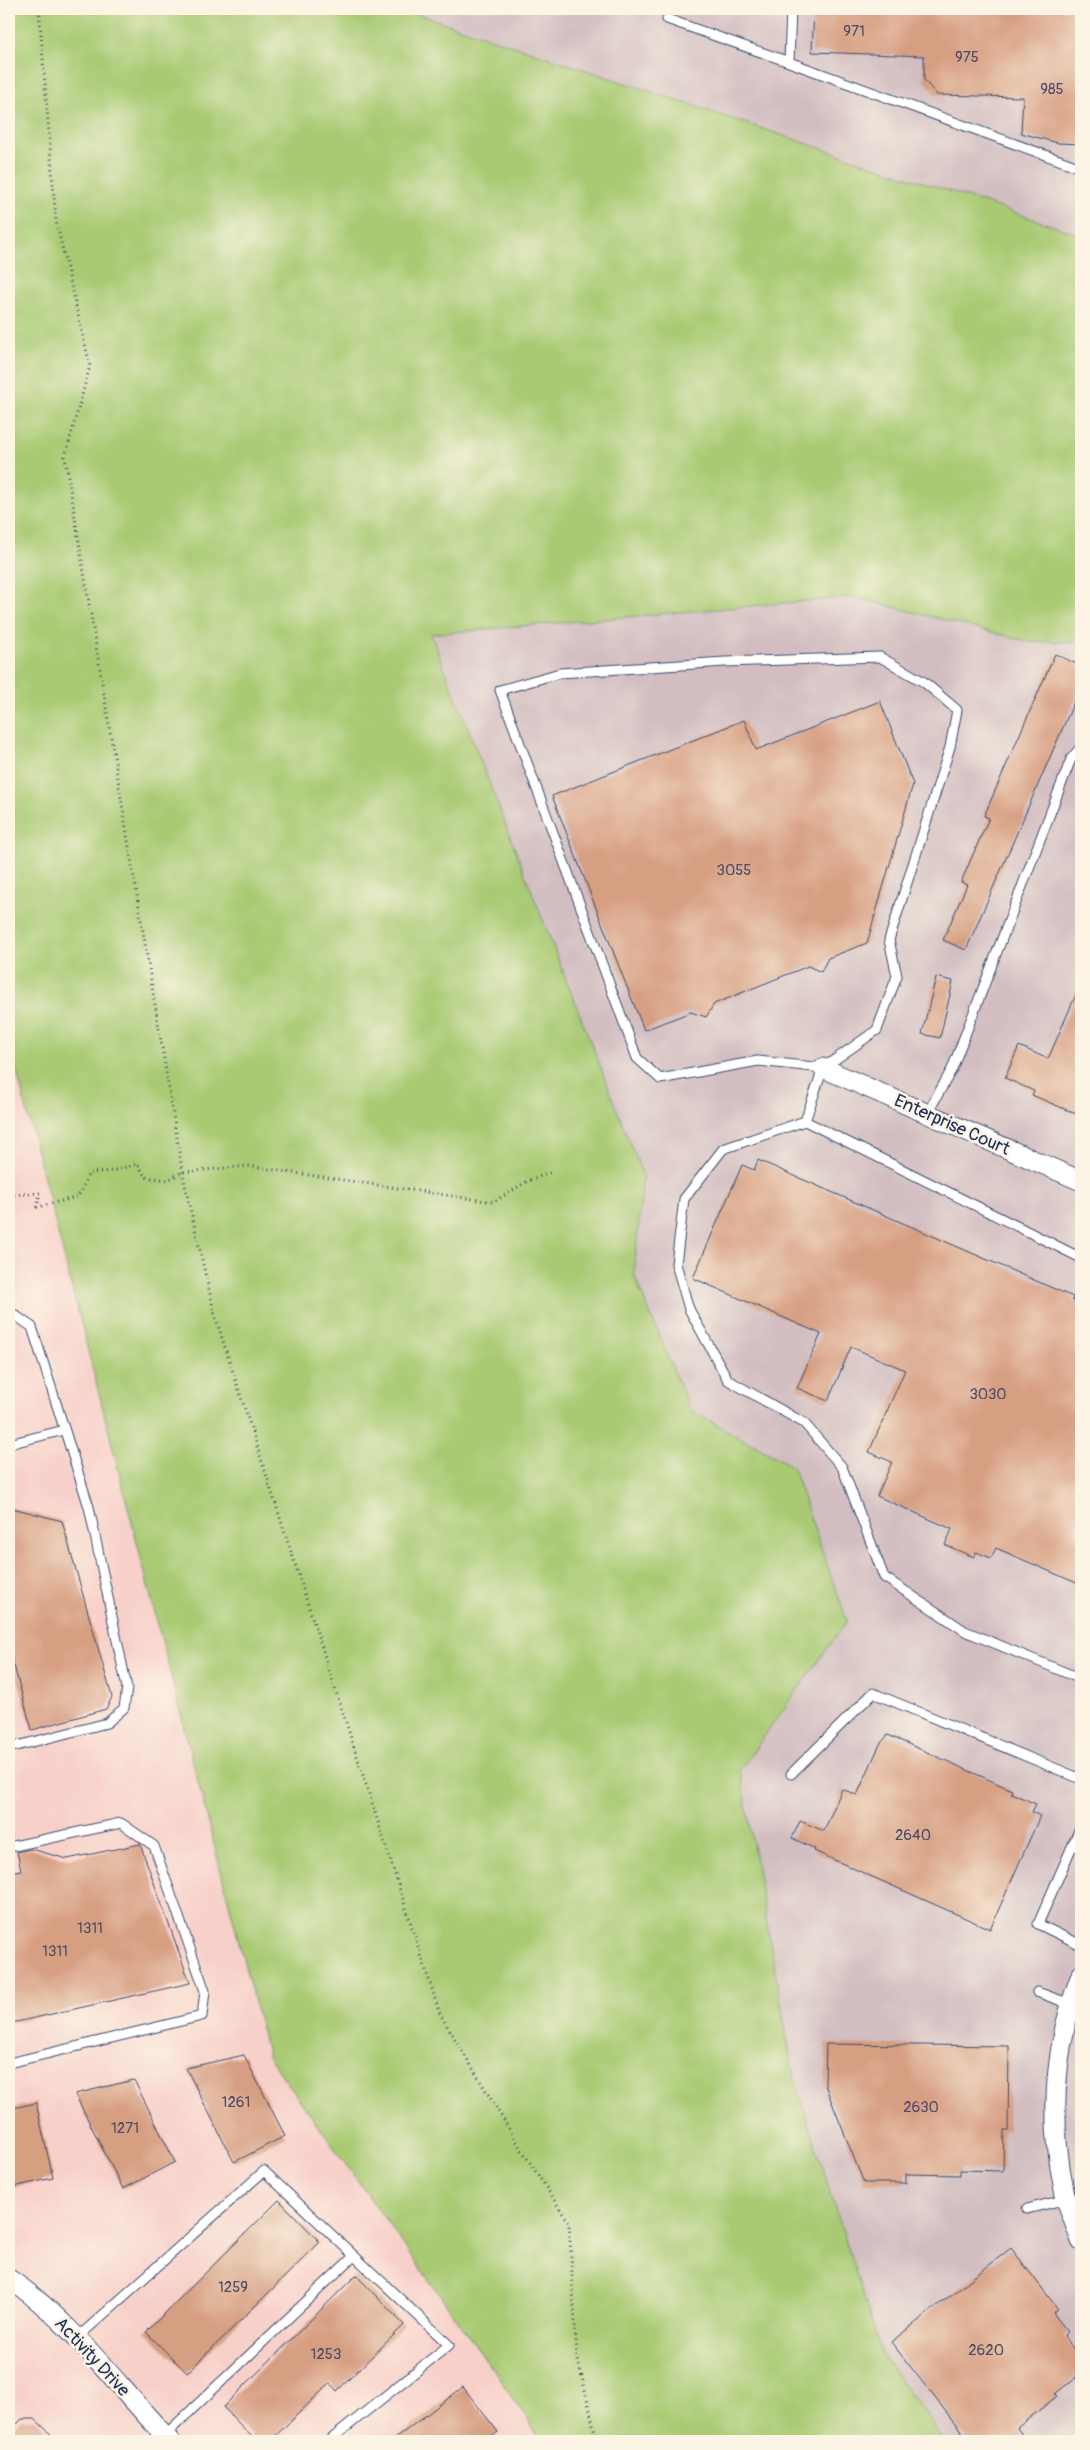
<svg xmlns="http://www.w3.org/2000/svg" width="1090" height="2450" viewBox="0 0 1090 2450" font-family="Pangolin,sans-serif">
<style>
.built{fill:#f7d0c9}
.industrial{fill:#d2bec1}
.green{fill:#a9ca73;stroke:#627c68}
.building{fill:#d79f82}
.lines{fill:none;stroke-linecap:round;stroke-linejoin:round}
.lane-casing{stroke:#3a4a6d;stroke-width:11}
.street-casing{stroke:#3a4a6d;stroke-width:21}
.path{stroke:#3a4a6d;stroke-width:3;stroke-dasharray:1 4;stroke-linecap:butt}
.lane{stroke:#fff;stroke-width:9}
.street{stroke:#fff;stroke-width:19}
.labels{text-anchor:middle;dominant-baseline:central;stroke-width:5;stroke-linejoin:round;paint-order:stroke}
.number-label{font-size:15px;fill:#4a4b67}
.street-label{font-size:18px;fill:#1b2f5e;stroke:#fcf5e5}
</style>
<rect width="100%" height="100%" fill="#fcf5e5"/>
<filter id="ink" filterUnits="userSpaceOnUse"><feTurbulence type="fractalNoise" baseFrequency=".02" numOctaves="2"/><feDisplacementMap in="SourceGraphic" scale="10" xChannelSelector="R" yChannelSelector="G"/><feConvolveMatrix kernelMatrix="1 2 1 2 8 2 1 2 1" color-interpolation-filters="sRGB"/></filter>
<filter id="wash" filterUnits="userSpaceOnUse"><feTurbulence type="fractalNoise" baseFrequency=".0096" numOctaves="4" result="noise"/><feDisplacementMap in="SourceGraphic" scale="20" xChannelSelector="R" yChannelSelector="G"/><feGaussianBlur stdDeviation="1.12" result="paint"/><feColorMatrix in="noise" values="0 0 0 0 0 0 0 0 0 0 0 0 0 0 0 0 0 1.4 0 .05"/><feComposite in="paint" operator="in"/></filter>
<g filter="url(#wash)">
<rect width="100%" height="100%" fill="#e9e2c1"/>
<path class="built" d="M9,1041L268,2056L515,2400L541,2441H9Z"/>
<path class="industrial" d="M403,9H1081V235Z
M854,597L1026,641L1081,642V2441H945L882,2355L794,2078L740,1769L847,1621L792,1466L690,1410L634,1275L643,1176L431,634Z"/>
<path class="green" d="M9,9H403L1081,235V642L1026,641L854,597L431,634L643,1176L634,1275L690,1410L792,1466L847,1621L740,1770L794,2078L882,2355L945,2441H541L515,2400L268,2056L9,1041Z"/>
<g id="blocks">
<path class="building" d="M814,9H1081V144L1058,143L1021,133L1023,97L937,95L924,80V56L812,52Z
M1055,654L1081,666V686L966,950L943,940L967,885L961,882L989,818L984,816Z
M880,701L913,784L867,943L828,958L821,972L808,966L714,1004L706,1017L691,1012L644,1030L552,796L744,720L756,750Z
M936,977L953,981L940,1038L922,1034Z
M1081,983V1116L1032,1095L1034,1091L1005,1078L1019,1046L1048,1059Z
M758,1160L1073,1297L1072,1300L1081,1305V1585L996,1548L991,1558L976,1552L974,1557L945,1545L952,1529L877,1496L892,1462L869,1452L905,1370L851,1347L828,1401L797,1388L821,1334L693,1278L742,1165L754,1170Z
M9,1507L62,1521L112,1697L106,1709L32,1730L9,1648Z
M888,1735L1012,1790L1011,1793L1036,1804L1032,1812L1040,1816L990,1929L814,1851L815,1849L792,1838L800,1821L824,1831L842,1789L857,1795L880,1744Z
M140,1844L190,1983L12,2023L9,2007V1872L21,1870L17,1852L31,1849L67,1859Z
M826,2044L1009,2046L1008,2130H1004L1003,2171L960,2170V2175L906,2174V2183H864L825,2085Z
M244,2055L285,2136L234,2162L186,2068Z
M134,2080L175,2162L123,2189L75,2094Z
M36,2103L53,2178L9,2188V2109Z
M279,2200L320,2242L187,2373L146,2332Z
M1011,2248L1058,2309L1053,2313L1068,2332L1064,2336L1081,2359V2373L1055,2394L1057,2396L1017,2428L1027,2441H969L891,2342Z
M356,2275L404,2325L337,2391L330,2383L270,2441H256L223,2407Z
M463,2387L498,2432L486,2441H392Z
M22,2419H35L58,2441H9V2432Z"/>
</g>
</g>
<g filter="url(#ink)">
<use href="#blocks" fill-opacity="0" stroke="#3a4a6d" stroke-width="1"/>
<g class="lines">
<defs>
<path id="lane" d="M791,9L789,62L1081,168
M667,19L789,62
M823,1068L758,1061L660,1079L637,1058L500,690L560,673L725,662L880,657L924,682L957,710L950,747L889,940L897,976L877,1030L823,1068L805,1121L723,1149L684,1199L676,1264L689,1309L728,1380L804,1423L842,1467L884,1577L965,1631L1081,1679
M927,1114L952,1069L1071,759L1081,747
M805,1121L1081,1258
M9,1311L32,1327L89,1507L127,1688L124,1708L107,1723L9,1748
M9,1444L64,1430
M791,1774L873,1693L1081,1779
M1081,1826L1038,1924L1081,1945
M9,1847L121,1823L154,1846L205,1991L202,2016L9,2063
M1037,1992L1070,2004
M1027,2209L1067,2199
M77,2338L264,2171L449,2345L329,2441
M164,2436L354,2256"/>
<path id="street" d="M823,1068L1081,1181
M1081,1975C1054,2045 1049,2116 1064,2190C1067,2207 1076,2225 1081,2241
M9,2279C69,2318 120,2389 170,2441"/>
</defs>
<use href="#lane" class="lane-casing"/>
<use href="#street" class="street-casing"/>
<path class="path" d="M39,9L56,221L90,366L65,457L184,1181L215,1316L440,2014L518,2144L569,2223L577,2356L597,2441
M9,1195L40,1193L37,1207L78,1197L89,1173L112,1171L138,1164L145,1177L168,1180L182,1172L248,1166L493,1202L530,1180L552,1172"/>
<use href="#lane" class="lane"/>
<use href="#street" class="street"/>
</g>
</g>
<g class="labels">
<g class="number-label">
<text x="854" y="31">971</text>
<text x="967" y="57">975</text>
<text x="1052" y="89">985</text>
<text x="734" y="870">3055</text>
<text x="988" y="1394">3030</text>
<text x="913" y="1835">2640</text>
<text x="90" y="1928">1311</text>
<text x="55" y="1951">1311</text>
<text x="236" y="2102">1261</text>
<text x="921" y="2107">2630</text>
<text x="125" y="2128">1271</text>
<text x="233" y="2287">1259</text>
<text x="986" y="2350">2620</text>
<text x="326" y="2354">1253</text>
</g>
<g class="street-label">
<text transform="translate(952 1125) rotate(24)">Enterprise Court</text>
<text transform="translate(92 2357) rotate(47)">Activity Drive</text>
</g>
</g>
<rect width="1090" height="2450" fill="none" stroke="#fcf5e5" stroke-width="30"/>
</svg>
